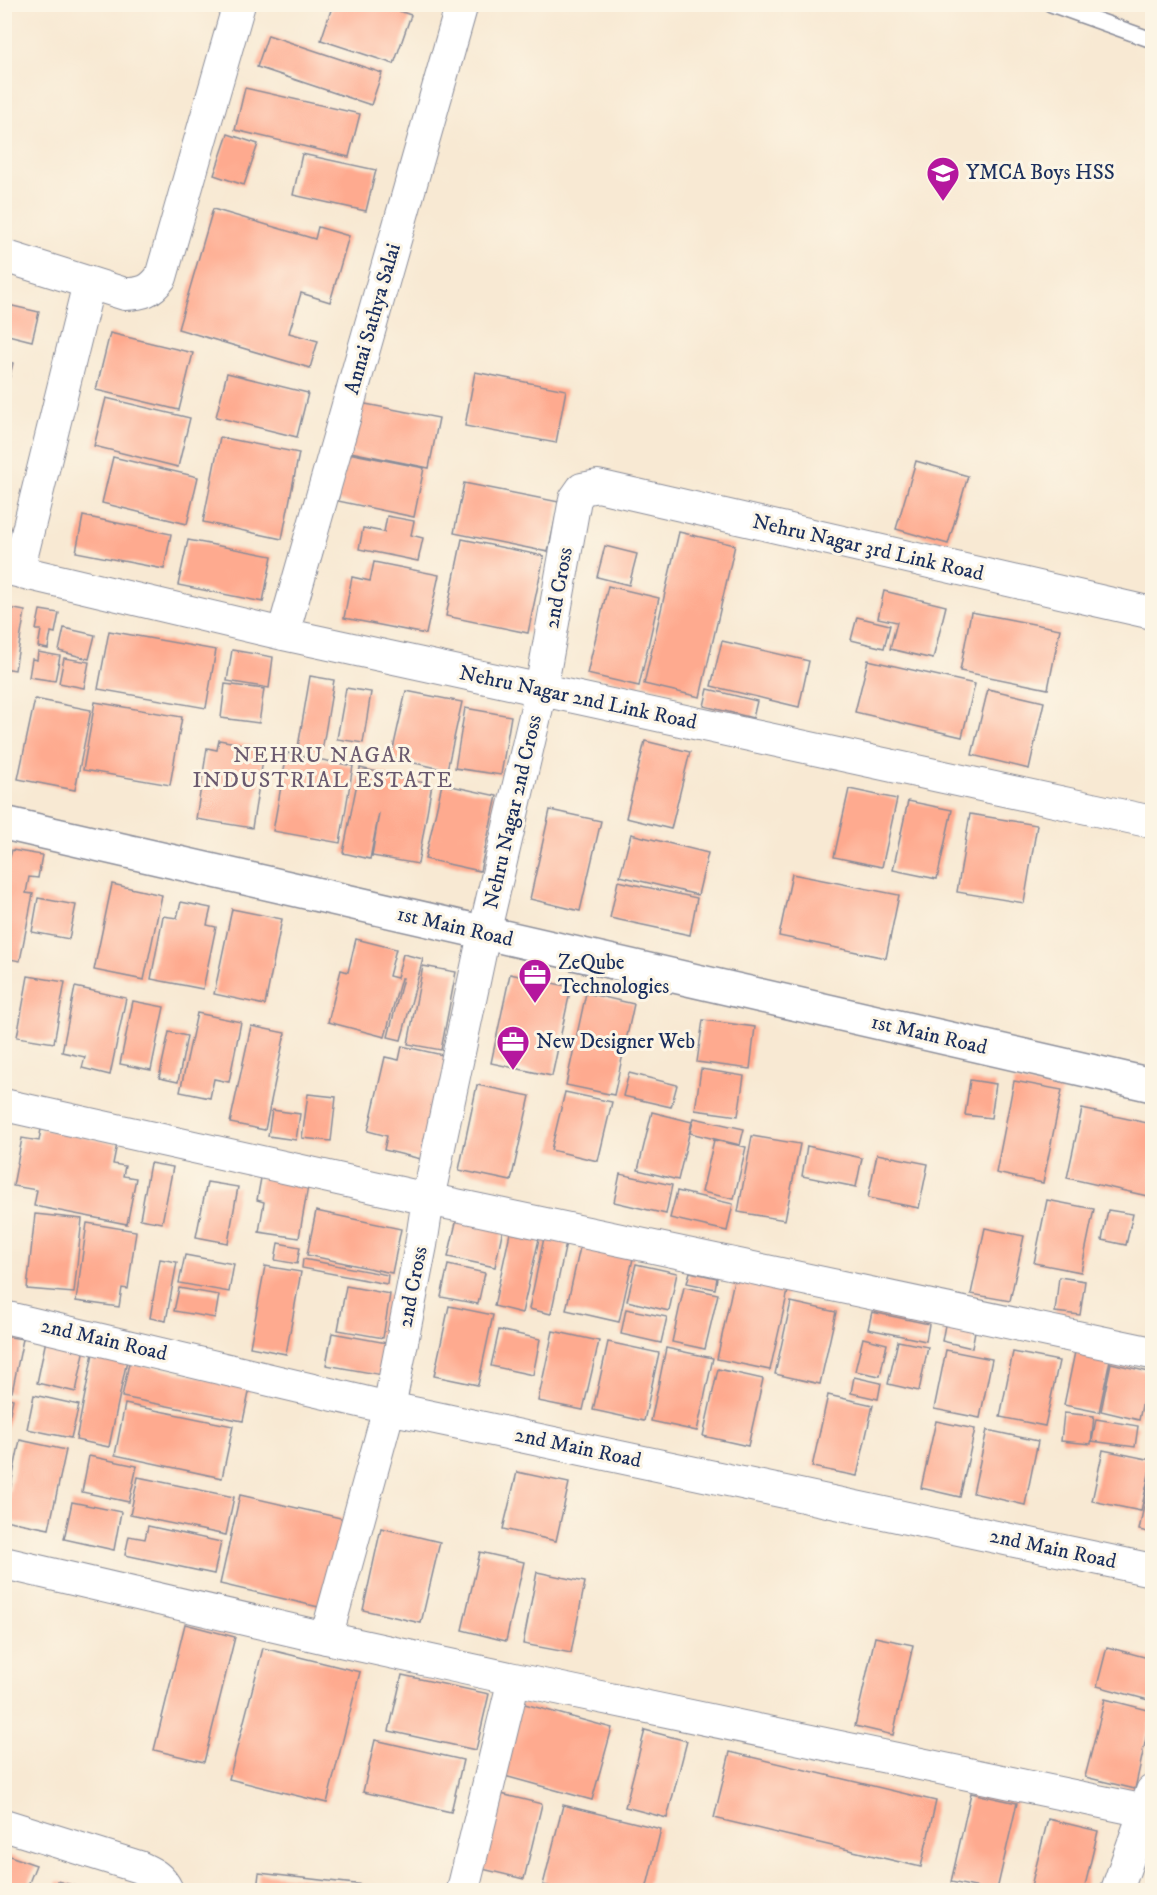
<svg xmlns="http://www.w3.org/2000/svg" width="1157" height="1895" viewBox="0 0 1157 1895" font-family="'IM FELL DW Pica',serif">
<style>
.building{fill:#feaa8f}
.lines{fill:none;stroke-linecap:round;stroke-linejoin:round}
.service-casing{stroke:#8a8c98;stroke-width:18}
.minor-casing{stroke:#8a8c98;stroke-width:34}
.tertiary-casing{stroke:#8a8c98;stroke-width:36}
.service{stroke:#fff;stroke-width:15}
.minor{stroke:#fff;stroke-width:32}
.tertiary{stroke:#fff;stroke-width:33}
.labels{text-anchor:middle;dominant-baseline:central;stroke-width:6;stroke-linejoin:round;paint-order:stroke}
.poi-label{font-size:21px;fill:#1b2f5e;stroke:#fcf5e5;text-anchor:start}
.street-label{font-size:21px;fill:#1b2f5e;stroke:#fcf5e5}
.neighbourhood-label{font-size:22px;letter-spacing:1.5px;fill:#6a5a6f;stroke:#fcf5e5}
</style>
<rect width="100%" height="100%" fill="#fcf5e5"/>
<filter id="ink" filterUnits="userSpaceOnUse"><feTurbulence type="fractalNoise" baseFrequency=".0167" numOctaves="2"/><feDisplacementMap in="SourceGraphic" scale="12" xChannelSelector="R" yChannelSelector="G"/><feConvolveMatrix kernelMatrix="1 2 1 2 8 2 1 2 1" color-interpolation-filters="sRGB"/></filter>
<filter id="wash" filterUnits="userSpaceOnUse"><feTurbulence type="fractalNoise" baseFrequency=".008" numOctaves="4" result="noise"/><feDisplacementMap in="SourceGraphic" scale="24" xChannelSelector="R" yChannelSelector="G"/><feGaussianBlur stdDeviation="1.35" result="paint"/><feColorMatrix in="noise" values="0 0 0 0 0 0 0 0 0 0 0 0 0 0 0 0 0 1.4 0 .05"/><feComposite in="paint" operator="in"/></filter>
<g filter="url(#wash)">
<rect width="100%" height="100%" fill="#f8e9d3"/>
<g id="blocks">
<path class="building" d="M333,4H378L411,15L394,64L321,40Z
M268,35L382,73L371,105L257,67Z
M245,88L360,114L349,157L235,130Z
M228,134L258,144L244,185L214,175Z
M302,154L376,170L366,211L293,195Z
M213,209L315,239L318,227L349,236L330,302L301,293L289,333L318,341L310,368L178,329Z
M4,304L39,312L32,341L4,334Z
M110,333L193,353L179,410L96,390Z
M4,361L13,363L5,396H4Z
M475,372L566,390L556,443L465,426Z
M227,373L308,393L297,437L216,417Z
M106,398L190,418L178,467L94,446Z
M355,402L439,418L429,468L346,451Z
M220,437L299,453L282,539L203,522Z
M348,453L424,468L414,517L338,501Z
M113,457L198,477L187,524L102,503Z
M916,461L968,476L948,544L896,529Z
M464,483L559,502L548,552L454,533Z
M83,516L171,534L164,569L76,552Z
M387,516L414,521L411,535L423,538L418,561L359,549L363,528L384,532Z
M679,532L735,545L700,697L644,684Z
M462,539L544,556L528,633L446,616Z
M188,540L272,556L263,602L178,585Z
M605,546L637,554L629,585L597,577Z
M374,562L439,575L426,634L344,618L352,577L370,581Z
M608,586L659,598L639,686L587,674Z
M884,591L946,606L933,659L890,649L897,622L878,618Z
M4,607L25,611L15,670L4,668Z
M40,610L59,613L55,633L51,632L48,649L38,647L41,630H36Z
M971,612L1060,629L1048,689L960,671Z
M857,617L890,625L884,648L851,640Z
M64,628L95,635L89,659L59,651Z
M109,631L216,650L206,708L98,689Z
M722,641L809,661L799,707L711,686Z
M232,650L273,657L269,688L227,681Z
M38,652L60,656L55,681L29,677L32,659L37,660Z
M64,658L89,662L84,688L59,683Z
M868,660L975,684L962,737L855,712Z
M310,676L334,680L322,751L298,747Z
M225,684L264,689L259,723L221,718Z
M346,688L371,692L363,743L337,739Z
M708,689L757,701L753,718L704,706Z
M988,689L1044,702L1029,769L972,755Z
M406,691L462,702L447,770L391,758Z
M35,699L91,710L75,790L18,779Z
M95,702L182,717L170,785L83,770Z
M465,708L511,716L501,775L455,768Z
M219,740L265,748L252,828L196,819L207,748L217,750Z
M645,741L690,752L671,829L626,818Z
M287,753L353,766L340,843L273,831Z
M360,768L387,774V776L432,784L418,864L372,856L379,813L370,859L343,853Z
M442,784L497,796L480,871L425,859Z
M849,789L897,799L882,867L834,857Z
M908,801L952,810L937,879L893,870Z
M550,810L601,821L580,911L530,899Z
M970,814L1037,825L1024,903L957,892Z
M631,834L708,853L698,895L620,876Z
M12,850L42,855L38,878L29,877L26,893L33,894L20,961L4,958V856L10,857Z
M792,874L899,895L886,958L779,936Z
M618,881L697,898L690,935L610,918Z
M112,884L162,895L144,980L94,970Z
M38,898L76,905L69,939L32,932Z
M181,902L211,908L207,925L216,927L203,989L151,979L163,916L177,918Z
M232,909L282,919L265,1005L214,994Z
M356,939L396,949L389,976L397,978L403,954L423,959L401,1040L388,1037L403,978H401L385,1037L328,1022L341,970L348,972Z
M423,966L456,972L441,1050L408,1044Z
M510,974L571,987L552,1076L491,1063Z
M28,976L65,982L54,1043L17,1037Z
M75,987L126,998L110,1075L82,1068L85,1057L62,1052Z
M586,993L634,1004L614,1095L566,1085Z
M133,1001L164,1007L151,1070L120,1064Z
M197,1013L241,1022L229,1082L214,1079L210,1098L180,1092Z
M703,1020L755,1027L750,1069L697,1062Z
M251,1026L285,1033L265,1130L230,1123Z
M169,1032L187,1036L178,1082L159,1078Z
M402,1046L447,1056L425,1160L384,1150L387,1136L368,1131L385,1057L399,1060Z
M701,1069L744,1076L738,1116L695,1110Z
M629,1073L677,1085L671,1107L623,1096Z
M970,1080L996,1084L991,1118L965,1115Z
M1014,1081L1062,1090L1043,1183L996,1173Z
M477,1085L530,1096L511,1181L459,1170Z
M565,1092L612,1102L598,1161L551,1150Z
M308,1094L336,1097L331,1141L302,1138Z
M1082,1109L1152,1124V1197L1067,1178Z
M272,1110L300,1114L296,1140L268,1136Z
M652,1112L692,1122L678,1180L638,1170Z
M694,1118L744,1129L740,1145L690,1133Z
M41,1129L117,1144L113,1164L125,1166L123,1176L136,1178L127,1224L34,1206L37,1190L13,1186L22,1138L39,1141Z
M752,1136L800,1144L785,1220L738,1212Z
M714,1140L746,1147L734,1199L702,1192Z
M807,1146L862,1158L856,1187L802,1176Z
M877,1154L928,1164L919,1208L868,1198Z
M150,1163L173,1167L162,1223L140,1219Z
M620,1174L672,1185L666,1214L614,1202Z
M261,1178L308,1186L299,1238L259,1232L264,1202L257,1200Z
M207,1182L238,1187L228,1243L196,1237Z
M677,1191L733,1204L727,1231L670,1218Z
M1047,1200L1094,1209L1081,1272L1034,1263Z
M1108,1210L1133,1214L1126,1245L1102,1240Z
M316,1211L401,1229L392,1273L307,1255Z
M35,1214L82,1219L74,1293L27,1289Z
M457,1218L503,1228L495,1267L448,1257Z
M87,1223L136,1231L128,1289L122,1288L119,1307L76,1301Z
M985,1228L1024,1236L1010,1301L971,1294Z
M510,1233L539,1239L522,1313L494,1306Z
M544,1238L566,1243L551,1314L529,1309Z
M278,1243L300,1247L297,1264L275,1260Z
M581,1243L634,1254L619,1322L566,1310Z
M185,1255L234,1264L229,1292L179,1283Z
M160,1259L177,1262L166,1321L150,1318Z
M303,1259L388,1275L387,1284L302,1268Z
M636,1264L677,1273L669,1311L627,1301Z
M448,1265L485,1273L478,1304L441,1297Z
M265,1266L301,1272L286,1354L250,1347Z
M690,1272L717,1278L715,1289L687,1283Z
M1059,1277L1085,1281L1080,1315L1055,1312Z
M734,1280L788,1291L770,1370L717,1359Z
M346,1286L390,1294L383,1338L338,1330Z
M684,1287L718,1294L705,1349L672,1342Z
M179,1288L219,1295L215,1318L174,1311Z
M791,1302L836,1312L820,1384L775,1374Z
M449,1306L493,1315L478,1385L434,1376Z
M626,1309L667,1317L661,1343L621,1334Z
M872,1312L929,1324L926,1341L868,1329Z
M945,1325L975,1331L972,1348L942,1341Z
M499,1330L540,1339L533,1375L491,1366Z
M553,1331L599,1341L583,1410L538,1401Z
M332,1333L387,1343L382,1375L326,1365Z
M4,1336L23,1339L12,1392L4,1391Z
M863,1338L887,1344L880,1376L855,1371Z
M46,1340L85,1348L76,1392L37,1383Z
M898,1341L928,1347L919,1391L888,1384Z
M608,1342L659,1353L644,1421L593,1410Z
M666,1348L713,1358L697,1431L651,1421Z
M946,1350L992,1359L980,1418L934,1409Z
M1013,1352L1059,1361L1045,1426L1000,1417Z
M1075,1352L1110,1360L1099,1412L1064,1405Z
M93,1353L127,1360L109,1447L76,1440Z
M129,1363L250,1388L243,1421L122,1397Z
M1111,1363L1149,1372L1139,1420L1101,1411Z
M718,1369L763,1379L748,1446L703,1436Z
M854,1377L881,1383L878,1399L851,1393Z
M34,1395L79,1405L71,1438L27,1429Z
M828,1395L873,1405L857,1476L812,1467Z
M4,1397L13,1399L6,1430H4Z
M125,1404L233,1426L222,1478L115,1455Z
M1064,1413L1094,1416L1091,1444L1061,1441Z
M1096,1419L1138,1426L1135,1447L1092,1441Z
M936,1421L975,1429L960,1497L921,1488Z
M987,1430L1038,1441L1025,1505L973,1493Z
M20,1440L66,1450L49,1529L4,1520Z
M1103,1450L1152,1460L1141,1511L1092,1501Z
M89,1456L137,1466L129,1502L82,1492Z
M517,1472L569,1483L556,1541L503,1529Z
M1151,1472H1152V1533L1139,1530Z
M138,1477L234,1497L226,1535L130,1515Z
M240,1495L345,1519L323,1608L220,1584Z
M72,1502L121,1512L114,1550L64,1539Z
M148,1526L221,1542L214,1574L125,1555L129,1536L145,1539Z
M381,1528L440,1542L421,1623L363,1610Z
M480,1552L524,1562L506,1641L462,1630Z
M537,1572L585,1582L571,1653L523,1644Z
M185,1624L235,1637L204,1762L154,1750Z
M875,1637L913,1645L893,1735L855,1726Z
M1107,1647L1152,1659V1701L1097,1686Z
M263,1648L360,1672L327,1803L229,1779Z
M402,1675L489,1694L476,1750L389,1731Z
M1105,1699L1152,1711L1135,1789L1085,1777Z
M521,1703L612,1728L592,1800L501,1775Z
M645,1730L687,1741L667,1818L625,1807Z
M375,1740L463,1760L451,1812L363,1792Z
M730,1752L936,1801L921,1867L714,1818Z
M489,1791L542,1804L524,1879L470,1866Z
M971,1793L1017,1803L997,1890H989L951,1882Z
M563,1805L661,1829L646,1890H565L543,1885Z
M1048,1819L1098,1831L1084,1890H1030Z
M4,1854L36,1865L26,1890H4Z
M259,1873L399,1889V1890H257Z
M57,1881L90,1890H55Z"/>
</g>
</g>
<g filter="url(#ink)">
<use href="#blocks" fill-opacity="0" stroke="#8a8c98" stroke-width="1.5"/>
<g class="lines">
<defs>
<path id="service" d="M1051,4L1152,40"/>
<path id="minor" d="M4,256L125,294C142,294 151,291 161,277L239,4
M4,568L283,634L1152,822
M18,571L89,283
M283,634L462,4
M4,1105L428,1199L1152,1353
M4,1317L389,1408L1152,1570
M4,1563L326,1638L514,1679L1145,1811
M326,1638L389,1408L421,1245L428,1199L484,934L541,690L575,499L582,489L598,486L1152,613
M4,1825L139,1867C152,1873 161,1877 167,1890
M463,1890L514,1679
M1117,1890L1152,1791"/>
<path id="tertiary" d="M4,823L1152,1085"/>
</defs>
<use href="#service" class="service-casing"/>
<use href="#minor" class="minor-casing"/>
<use href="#tertiary" class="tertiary-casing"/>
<use href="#service" class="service"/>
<use href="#minor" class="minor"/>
<use href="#tertiary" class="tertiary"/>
</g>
</g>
<defs>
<symbol id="school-pin" viewBox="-11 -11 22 30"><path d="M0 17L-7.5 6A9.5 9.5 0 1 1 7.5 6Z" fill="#b5179e" stroke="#fcf5e5"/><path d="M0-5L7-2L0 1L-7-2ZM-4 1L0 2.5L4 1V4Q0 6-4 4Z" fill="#fff"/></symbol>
<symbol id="office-pin" viewBox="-11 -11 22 30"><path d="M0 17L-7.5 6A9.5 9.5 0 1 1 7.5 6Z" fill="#b5179e" stroke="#fcf5e5"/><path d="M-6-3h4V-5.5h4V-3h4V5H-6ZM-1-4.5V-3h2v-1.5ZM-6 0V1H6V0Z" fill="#fff"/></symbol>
</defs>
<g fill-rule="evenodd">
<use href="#school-pin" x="924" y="154" width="38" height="52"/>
<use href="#office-pin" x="516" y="956" width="38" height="52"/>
<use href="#office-pin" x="494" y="1023" width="38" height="52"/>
</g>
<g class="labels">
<g class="poi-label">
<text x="966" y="173">YMCA Boys HSS</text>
<text x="558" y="963">ZeQube<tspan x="558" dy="24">Technologies</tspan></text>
<text x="536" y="1042">New Designer Web</text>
</g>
<g class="street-label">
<text transform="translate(373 319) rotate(-74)">Annai Sathya Salai</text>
<text transform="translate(868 548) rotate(13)">Nehru Nagar 3rd Link Road</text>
<text transform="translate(559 588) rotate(-80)">2nd Cross</text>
<text transform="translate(578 698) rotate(12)">Nehru Nagar 2nd Link Road</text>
<text transform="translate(513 812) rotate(-77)">Nehru Nagar 2nd Cross</text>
<text transform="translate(455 927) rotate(13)">1st Main Road</text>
<text transform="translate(929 1035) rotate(13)">1st Main Road</text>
<text transform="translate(413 1287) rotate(-79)">2nd Cross</text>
<text transform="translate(104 1340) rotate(13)">2nd Main Road</text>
<text transform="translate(578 1448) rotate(12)">2nd Main Road</text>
<text transform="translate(1053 1549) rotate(12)">2nd Main Road</text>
</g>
<g class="neighbourhood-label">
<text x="323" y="755">NEHRU NAGAR<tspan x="323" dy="25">INDUSTRIAL ESTATE</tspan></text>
</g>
</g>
<rect width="1157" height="1895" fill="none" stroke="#fcf5e5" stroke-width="24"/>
</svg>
